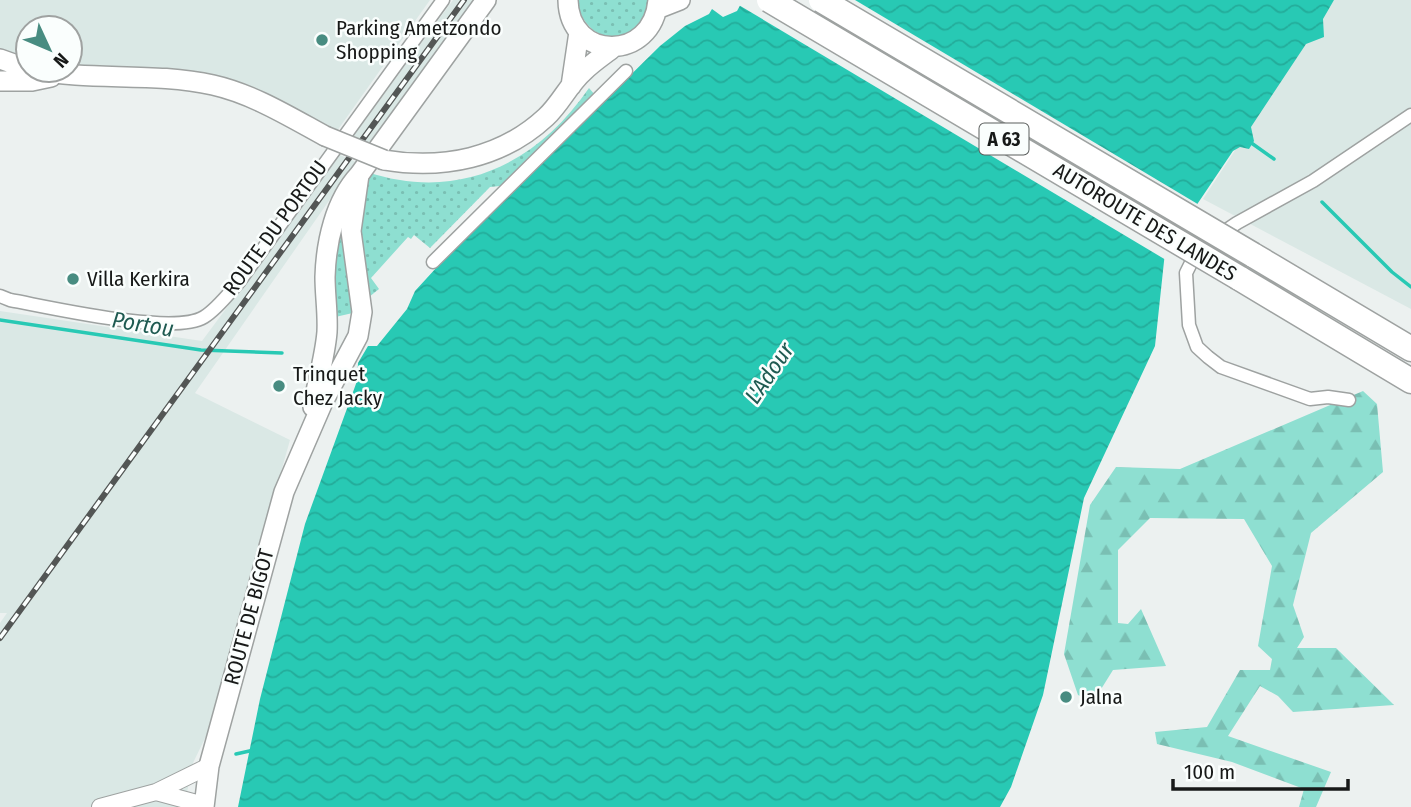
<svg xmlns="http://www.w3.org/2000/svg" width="1411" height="807" viewBox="0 0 1411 807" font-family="'Fira Sans Condensed',sans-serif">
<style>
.built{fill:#dae8e5;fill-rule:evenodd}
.grass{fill:url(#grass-dots)}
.forest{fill:url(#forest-firs)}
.water{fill:url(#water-waves)}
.pier{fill:#ecf1f0}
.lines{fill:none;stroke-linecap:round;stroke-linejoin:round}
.stream{stroke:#28c9b4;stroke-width:3.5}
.minor-casing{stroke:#9ea2a1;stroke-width:15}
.tertiary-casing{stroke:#9ea2a1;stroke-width:18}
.secondary-casing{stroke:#9ea2a1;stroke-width:22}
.motorway-casing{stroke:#9ea2a1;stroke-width:27}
.minor{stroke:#fff;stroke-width:12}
.tertiary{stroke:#fff;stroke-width:16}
.secondary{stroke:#fff;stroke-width:19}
.motorway{stroke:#fff;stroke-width:24}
.rail-casing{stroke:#535655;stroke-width:6}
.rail{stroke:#fafefd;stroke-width:3.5;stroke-dasharray:10;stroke-linecap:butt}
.secondary-bridge-casing{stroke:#9ea2a1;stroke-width:22;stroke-linecap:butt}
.motorway-bridge-casing{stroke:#9ea2a1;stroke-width:27;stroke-linecap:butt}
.secondary-bridge{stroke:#fff;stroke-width:19}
.motorway-bridge{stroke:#fff;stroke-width:24}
.poi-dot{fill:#488c81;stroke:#fafefd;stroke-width:2.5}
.labels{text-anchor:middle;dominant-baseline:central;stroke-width:5;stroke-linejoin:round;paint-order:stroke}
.shield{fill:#fafefd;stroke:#5b5e5d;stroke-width:2}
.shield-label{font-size:19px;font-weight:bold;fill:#171918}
.poi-label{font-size:21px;fill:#171918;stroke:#fafefd;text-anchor:start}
.street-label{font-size:21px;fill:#171918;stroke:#fafefd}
.water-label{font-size:23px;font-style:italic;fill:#1e5a51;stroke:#fafefd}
</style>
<defs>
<pattern id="grass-dots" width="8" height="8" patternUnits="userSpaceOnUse" patternTransform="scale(1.75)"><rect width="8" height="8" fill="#8edfd1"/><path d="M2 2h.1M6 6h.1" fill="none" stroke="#7abfb3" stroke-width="1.8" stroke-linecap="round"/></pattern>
<pattern id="forest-firs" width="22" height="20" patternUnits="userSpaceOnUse" patternTransform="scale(1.75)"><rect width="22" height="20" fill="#8edfd1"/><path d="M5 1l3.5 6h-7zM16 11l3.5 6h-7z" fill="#7abfb3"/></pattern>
<pattern id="water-waves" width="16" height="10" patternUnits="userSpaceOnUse" patternTransform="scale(1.75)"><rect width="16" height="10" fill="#28c9b4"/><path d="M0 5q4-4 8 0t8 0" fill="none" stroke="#23ac9a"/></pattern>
</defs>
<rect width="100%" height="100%" fill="#ecf1f0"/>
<path class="built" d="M0,0H430L332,138L241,93L28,77L0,71ZM28,28H70V70H28Z
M453,0H478L370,145L352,138Z
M1334,0H1411V309L1203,199Z
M340,155L356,162L195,393L290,440L207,734L193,763L184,807H0V623L7,613H0V311L202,341Z"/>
<path class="grass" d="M577,0H648C645,47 585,51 577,0Z
M589,88L595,95L500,186L490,187L430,248L414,235L411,239L408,237L371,278L379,289L369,297L358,243L367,172C458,202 536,165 589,88Z
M342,211L357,312L331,318L329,289Z"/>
<path class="forest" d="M1363,391L1377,404L1383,472L1311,533L1293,605L1304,637L1297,648H1336L1394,705L1293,712L1278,696L1260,686L1228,736L1331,772L1316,807H1299L1304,789L1232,762L1157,744L1155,732L1207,727L1240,670H1270L1272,659L1258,646L1272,566L1244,519L1150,518L1118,550V623L1128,624L1141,609L1166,666L1113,670L1093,702L1078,695L1064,654L1090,505L1116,467L1180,469Z"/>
<path class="water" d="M743,0H1334L1323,19L1324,37L1306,44L1251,127L1254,141L1249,149L1240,147L1233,151L1165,252L1155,346L1084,498L1043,695L1011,787L1000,807H238L260,699L305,524L357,381L358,363L368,346H377L407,309L415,291L448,255L660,46L685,26L709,14L712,9L723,17L737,11Z"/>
<path class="pier" d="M739,0H855L1201,206L1168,254L1166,260L737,4Z"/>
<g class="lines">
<path class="stream" d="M1250,142L1274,159
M1322,202L1392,272L1411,287
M0,320L201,350L282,353
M236,754L254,750"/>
<defs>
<path id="minor" d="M433,262L626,71
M0,296L10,300C49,307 173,336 204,317C217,309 229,293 239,282L443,0
M1349,400L1328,397L1310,399L1221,367L1208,357L1197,347L1189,325L1186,273L1195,255L1212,240L1237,223L1313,181L1411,115"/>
<path id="tertiary" d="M156,792L204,805
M100,807L156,792L209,766"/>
<path id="secondary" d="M568,0C569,61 653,63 658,0
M657,9L680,0
M0,59L28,69
M33,70C92,81 154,72 213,85C253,94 290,117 325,136
M0,81H32L51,77
M571,86L579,32
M384,160C443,170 502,158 546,117C561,103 569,84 584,71C593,62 604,55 614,47
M313,407C317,382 325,357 327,332C328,313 325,295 325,277C326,242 335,201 359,175L486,0
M204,807L209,766L284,492L323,402L358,336L362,312L351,231L359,175"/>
<path id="motorway" d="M1253,255L1411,349
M1239,278L1411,381"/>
</defs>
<use href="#minor" class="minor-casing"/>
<use href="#tertiary" class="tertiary-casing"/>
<use href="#secondary" class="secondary-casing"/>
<use href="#motorway" class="motorway-casing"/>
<use href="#minor" class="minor"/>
<use href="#tertiary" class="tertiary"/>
<use href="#secondary" class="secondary"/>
<use href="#motorway" class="motorway"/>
<defs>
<path id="rail" d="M0,638L464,0"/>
</defs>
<use href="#rail" class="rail-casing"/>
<use href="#rail" class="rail"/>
<defs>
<path id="secondary-bridge" d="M325,136L384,160"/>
<path id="motorway-bridge" d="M769,0L1239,278
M821,0L1253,255"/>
</defs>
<use href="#secondary-bridge" class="secondary-bridge-casing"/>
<use href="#motorway-bridge" class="motorway-bridge-casing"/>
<use href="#secondary-bridge" class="secondary-bridge"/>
<use href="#motorway-bridge" class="motorway-bridge"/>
</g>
<g class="poi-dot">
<circle cx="322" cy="40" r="7"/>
<circle cx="73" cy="279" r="7"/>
<circle cx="279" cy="386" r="7"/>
<circle cx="1066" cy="697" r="7"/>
</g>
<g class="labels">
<rect class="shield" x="979.5" y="123.5" width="49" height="31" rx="5"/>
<g class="shield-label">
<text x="1004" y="139">A 63</text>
</g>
<g class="poi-label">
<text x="336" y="28">Parking Ametzondo<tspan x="336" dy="24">Shopping</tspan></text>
<text x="87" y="279">Villa Kerkira</text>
<text x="293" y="374">Trinquet<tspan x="293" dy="24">Chez Jacky</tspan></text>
<text x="1080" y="697">Jalna</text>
</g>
<g class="street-label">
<text transform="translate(1145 222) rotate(31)">AUTOROUTE DES LANDES</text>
<text transform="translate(275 228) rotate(-54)">ROUTE DU PORTOU</text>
<text transform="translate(249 617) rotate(-75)">ROUTE DE BIGOT</text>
</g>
<g class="water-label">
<text transform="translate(143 324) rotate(9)">Portou</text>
<text transform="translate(769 373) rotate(-56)">L'Adour</text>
</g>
</g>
<g transform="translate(49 49) rotate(134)"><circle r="33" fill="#fafefd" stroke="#9fa2a1" stroke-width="2"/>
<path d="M0-5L12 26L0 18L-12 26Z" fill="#488c81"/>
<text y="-10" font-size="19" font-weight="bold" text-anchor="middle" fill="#171918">N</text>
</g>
<path d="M1173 779v10h175v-10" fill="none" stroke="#171918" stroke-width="3.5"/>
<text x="1184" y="779" font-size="21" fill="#171918" stroke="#fafefd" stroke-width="5" paint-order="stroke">100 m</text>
</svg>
